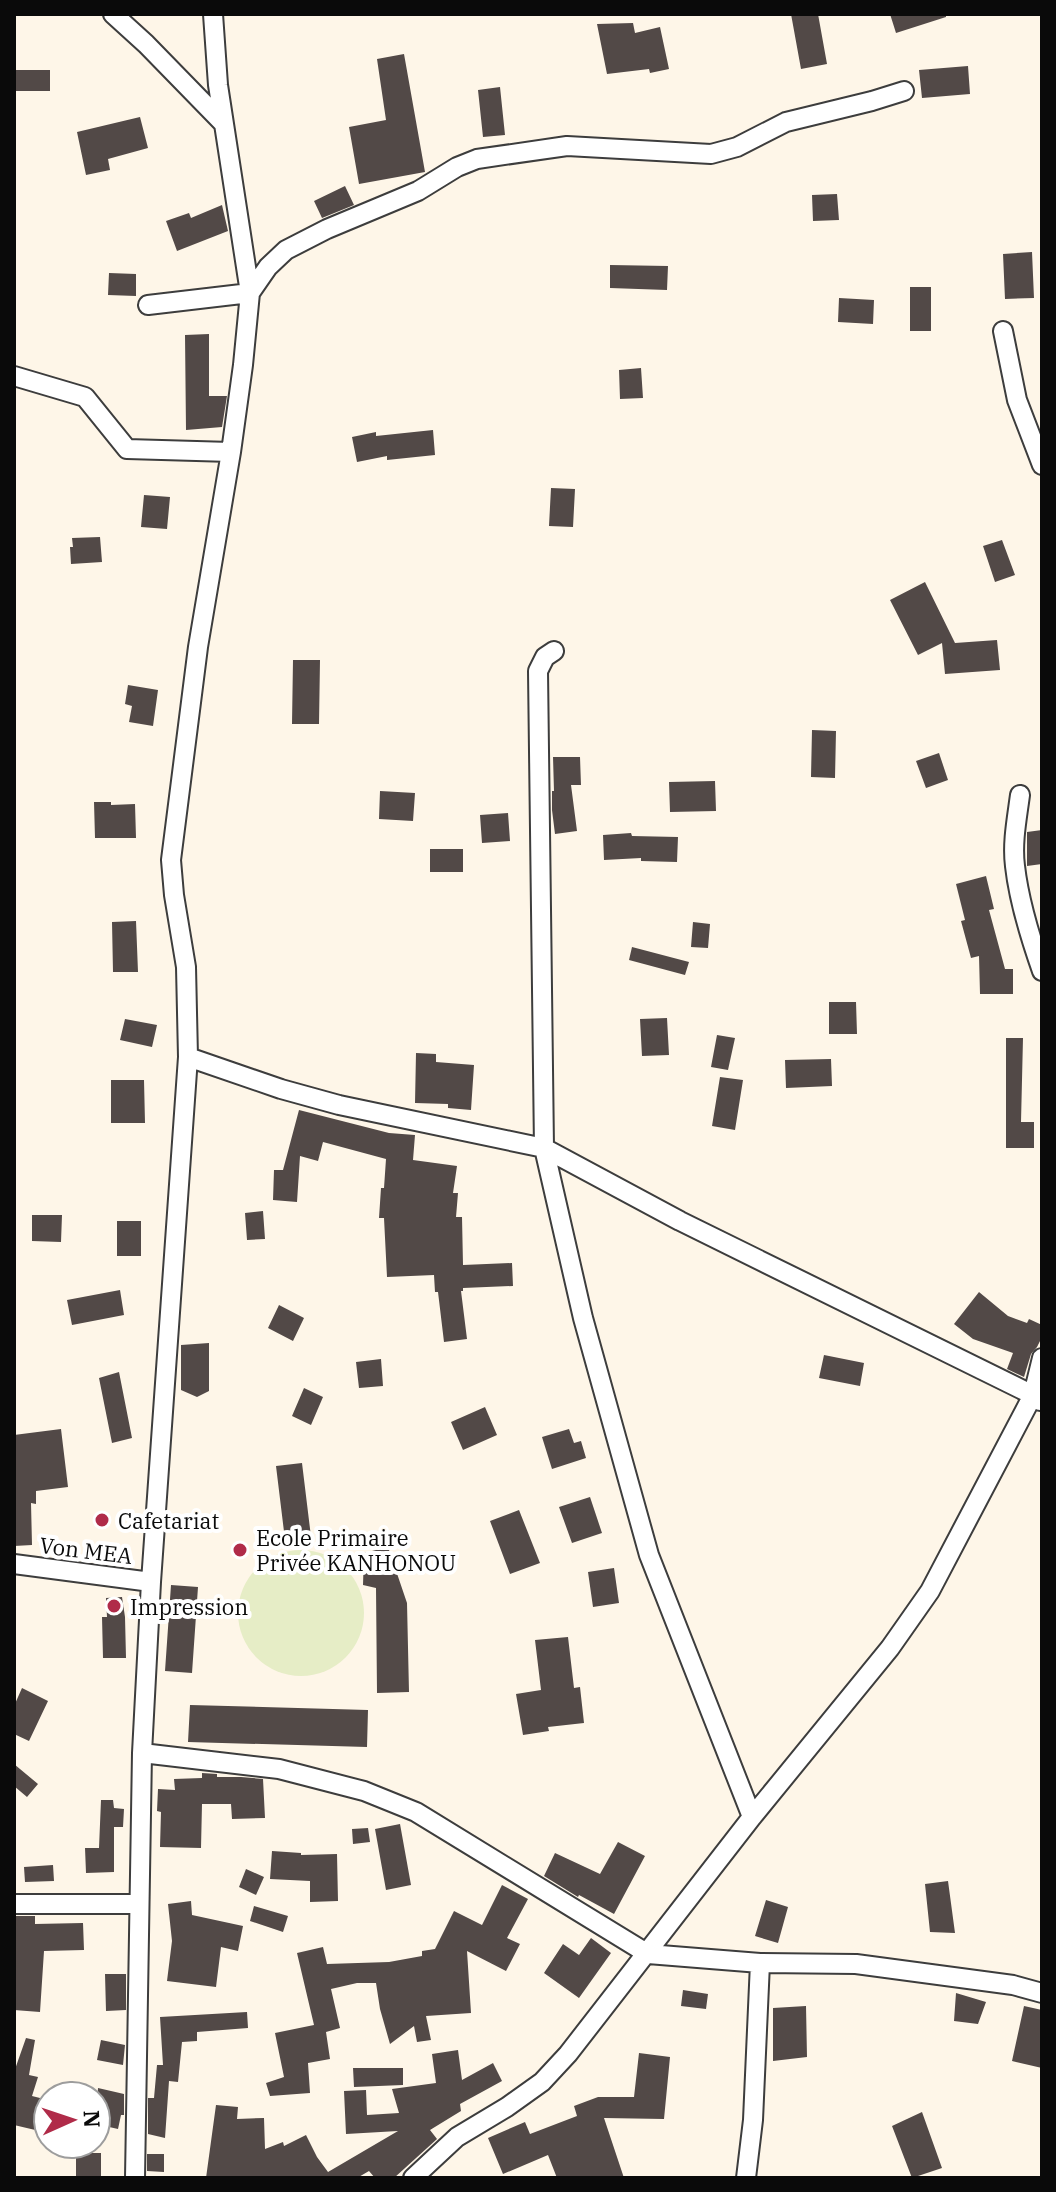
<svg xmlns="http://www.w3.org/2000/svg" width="1056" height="2192" viewBox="0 0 1056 2192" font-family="'IBM Plex Serif',serif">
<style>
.pitch{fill:#e6edc6}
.building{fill:#524947}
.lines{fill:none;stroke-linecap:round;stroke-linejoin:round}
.street-casing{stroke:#3d3d3d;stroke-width:22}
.street{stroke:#fff;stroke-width:18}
.poi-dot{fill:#b02b49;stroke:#fff;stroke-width:3}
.labels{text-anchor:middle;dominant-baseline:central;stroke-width:8;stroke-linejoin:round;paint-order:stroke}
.poi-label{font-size:22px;fill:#0a0a0a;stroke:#fff;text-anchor:start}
.street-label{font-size:22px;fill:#0a0a0a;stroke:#fff}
</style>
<rect width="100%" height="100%" fill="#fef6e8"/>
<path class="pitch" d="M238 1613a63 63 0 1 1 126 0a63 63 0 1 1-126 0Z"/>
<path class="building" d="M791,14H818L827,64L801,69Z
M890,14H946V17L896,33Z
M633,23L635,33L660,27L669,69L650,73L649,69L607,74L597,24Z
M404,54L425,172L359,184L349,127L386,120L377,59Z
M968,66L970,94L922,98L919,70Z
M14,70H50V91H14Z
M500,87L505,135L483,137L478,90Z
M140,117L148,148L108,159L110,170L86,175L77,132Z
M345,186L354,205L322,218L314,201Z
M837,194L839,220L813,221L812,195Z
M222,205L228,231L177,251L166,221L189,213L191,218Z
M1032,252L1034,298L1005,299L1003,254Z
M610,265L668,266L667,290L610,288Z
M109,273L136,274V296L108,295Z
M910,287H931V331H910Z
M839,298L874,300L873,324L838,322Z
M209,334V396H227L222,427L186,430L185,335Z
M641,368L643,398L620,399L619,370Z
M433,430L435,455L387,460V456L357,462L352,437L376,432V436Z
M551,488L575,489L573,527L549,526Z
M144,495L170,497L167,529L141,527Z
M100,537L102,562L71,564L70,547H73L72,538Z
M1002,540L1015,575L995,582L983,546Z
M925,582L955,643L997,640L1000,670L945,674L942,643L918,655L890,600Z
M293,660H320L319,724H292Z
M128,685L158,690L153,726L129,722L132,706L125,704Z
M812,730L836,731L835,778L811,777Z
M939,753L948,780L926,788L916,761Z
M553,757H580L581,785H571L577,831L555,834L552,810V791H554Z
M715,781L716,811L670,812L669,782Z
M380,791L415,793L413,821L379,819Z
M94,802H111V805L135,804L136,838H95Z
M508,813L510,841L482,843L480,815Z
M1042,830V864L1027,866V832Z
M631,833L632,836L678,837L677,862L641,861V858L604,860L603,835Z
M430,849H463V872H430Z
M986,876L994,909L989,910L1005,969H1013V994H980L979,956L971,958L961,921L965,920L956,884Z
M136,921L138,972H113L112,922Z
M693,922L710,924L708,948L691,947Z
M632,947L689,962L685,975L629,960Z
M829,1002H856L857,1034H829Z
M667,1018L669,1055L642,1056L640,1019Z
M125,1019L157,1025L152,1047L120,1040Z
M717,1035L735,1038L728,1070L711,1067Z
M1006,1038H1023L1021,1122H1034V1148H1006Z
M416,1053L436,1054V1062L474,1065L471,1110L448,1108V1104L415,1103Z
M831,1059L832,1086L786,1088L785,1060Z
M720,1077L743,1080L735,1130L712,1126Z
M111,1080H144L145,1123H111Z
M299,1110L389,1133L415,1135L413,1160L457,1166L453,1193H458L456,1217H462L463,1265L512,1263L513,1286L463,1288V1291H461L467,1339L444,1342L438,1292H435L434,1275L387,1277L384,1218H379L381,1188H384L386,1159L323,1142L318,1161L300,1156L297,1202L273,1200L274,1170H283Z
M263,1211L265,1239L247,1240L245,1213Z
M32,1215H62L61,1242L32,1241Z
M117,1221H141V1256H117Z
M120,1290L124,1315L72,1325L67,1300Z
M979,1292L1008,1316L1027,1323L1029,1319L1042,1325V1337L1037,1347L1031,1354L1024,1377L1007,1369L1013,1353L973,1339L954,1324Z
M279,1305L304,1318L293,1341L268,1328Z
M209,1343V1391L197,1397L181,1390V1345Z
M824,1355L864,1363L860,1386L819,1378Z
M381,1359L383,1386L359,1388L356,1362Z
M119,1372L132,1438L112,1443L99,1378Z
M304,1388L323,1397L311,1425L292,1416Z
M485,1407L497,1435L463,1450L451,1422Z
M61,1429L68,1487L36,1491V1504L31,1503L32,1545L14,1546V1435Z
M569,1429L574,1443L581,1441L586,1458L552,1469L542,1437Z
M302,1463L312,1545L286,1548L276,1466Z
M590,1497L602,1533L572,1543L559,1507Z
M519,1510L540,1563L510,1574L490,1521Z
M388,1547L407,1603L409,1692L377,1693L376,1588L363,1585L364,1553Z
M614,1568L619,1603L593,1607L588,1572Z
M171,1585L198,1587L192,1673L165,1671Z
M122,1597L125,1617L126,1658H103L102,1617H107L106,1598Z
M568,1637L574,1688L580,1687L584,1723L548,1727L549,1731L523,1735L516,1694L541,1690L535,1640Z
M22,1688L48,1701L29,1741L14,1734V1706Z
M190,1705L368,1710L367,1747L188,1742Z
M14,1764L38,1784L27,1797L14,1786Z
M202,1773L217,1774V1777H241L263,1779L265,1818L232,1819L231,1804H202L201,1848L160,1847L161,1812L157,1811L158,1789L175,1790L174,1779L202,1778Z
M101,1800H113L114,1808L124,1809L123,1827H114V1872L86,1873L85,1848H99Z
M400,1824L411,1885L386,1890L375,1829Z
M368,1828L370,1842L353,1844L352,1829Z
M618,1842L645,1856L614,1914L579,1895L578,1897L544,1876L555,1853L600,1874Z
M272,1851L301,1853V1855L337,1854L338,1901L310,1902V1881L270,1879Z
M53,1865L54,1881L25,1882L24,1867Z
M246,1869L264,1877L256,1895L239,1887Z
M948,1881L955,1933L930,1932L925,1884Z
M502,1885L528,1899L507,1938L520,1944L506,1971L467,1951L471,2013L426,2016L431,2040L417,2042L414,2026L390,2044L380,2009L376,1983H357L331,1989L340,2028L326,2032L330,2059L308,2063L310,2093L270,2096L266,2083L284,2077L275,2033L314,2025L297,1953L323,1947L327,1964L389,1962L422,1956V1951L435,1949L454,1911L482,1925Z
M766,1900L788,1907L778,1943L755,1936Z
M191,1901L192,1915L243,1926L238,1951L221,1947L216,1987L167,1981L172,1941L168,1904Z
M254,1906L288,1916L283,1932L250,1921Z
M14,1916H35V1924L83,1923L84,1950L44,1951L40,2012L14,2010Z
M591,1938L611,1953L579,1998L544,1973L563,1944L579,1955Z
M105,1974H126V2010L106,2011Z
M683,1990L708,1994L706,2009L681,2006Z
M956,1993L986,2002L978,2024L954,2021Z
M806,2006L807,2057L773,2061V2008Z
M1024,2006L1042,2010V2068L1012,2061Z
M247,2012L248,2028L197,2032V2041L182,2042L178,2082L169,2081L165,2138L148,2134V2098H154L157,2065H163L160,2017Z
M26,2038L35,2040L29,2075L38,2077L32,2096L48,2100V2133L14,2125V2072Z
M101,2040L125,2045L123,2065L97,2060Z
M458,2050L462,2080L493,2063L502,2081L460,2104L461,2111L430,2130L437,2139L394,2178H375L369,2171L357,2178H206L216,2105L238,2107L237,2119L264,2118L265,2149L283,2142L284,2146L306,2135L317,2157L328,2172L398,2131L346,2134L344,2091L366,2090L367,2115L399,2113L392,2089L436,2083L432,2054Z
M639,2053L670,2057L664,2119L604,2118L624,2178H557L548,2155L503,2174L488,2138L525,2122L530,2134L577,2116L574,2106L598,2097H634Z
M353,2068H403V2085L354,2087Z
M98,2088L124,2094V2115H121L118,2129L96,2124Z
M922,2112L942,2168L912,2178L892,2126Z
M76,2153H101V2178H76Z
M147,2154H164V2172L147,2171Z"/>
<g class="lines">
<defs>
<path id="street" d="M113,14L146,44L224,124
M148,305L250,293L268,267L286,250L327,229L418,191L457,167L477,159L567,146L711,154L737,147L786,122L872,101L904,91
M1003,331L1017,400L1042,465
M14,376L85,397L127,449L231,452
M554,651L545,657L538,671L544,1148L583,1318L649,1555L752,1817
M1020,795C1017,818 1012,843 1015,866C1019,902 1030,937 1042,971
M188,1057L281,1089L339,1105L544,1148L680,1221L1033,1395L1040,1401
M14,1564L151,1582
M142,1753L279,1769L364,1791L416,1812L648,1954L760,1963L856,1964L1013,1985L1042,1993
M14,1904H138
M135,2178L142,1753L151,1582L188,1057L186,967L174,895L171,860L198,647L231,452L243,365L250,293L218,85L213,14
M413,2178L457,2137L507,2107L542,2082L568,2054L752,1817L890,1648L930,1591L1033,1395L1042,1358
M746,2178L753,2120L760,1963"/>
</defs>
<use href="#street" class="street-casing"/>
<use href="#street" class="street"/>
</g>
<g class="poi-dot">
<circle cx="102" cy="1520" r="8"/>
<circle cx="240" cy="1550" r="8"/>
<circle cx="114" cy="1606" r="8"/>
</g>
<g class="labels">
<g class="poi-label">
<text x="118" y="1520">Cafetariat</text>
<text x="256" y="1537">Ecole Primaire<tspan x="256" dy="25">Privée KANHONOU</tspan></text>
<text x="130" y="1606">Impression</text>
</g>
<g class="street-label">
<text transform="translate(86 1550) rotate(7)">Von MEA</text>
</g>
</g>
<rect width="1056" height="2192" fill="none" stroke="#0a0a0a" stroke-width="32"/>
<g transform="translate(72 2120) rotate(87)"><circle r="38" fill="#ffffff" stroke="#9d9d9d" stroke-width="2"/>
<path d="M0-6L14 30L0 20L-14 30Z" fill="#b02b49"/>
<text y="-12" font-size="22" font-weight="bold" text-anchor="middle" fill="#0a0a0a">N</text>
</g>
</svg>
